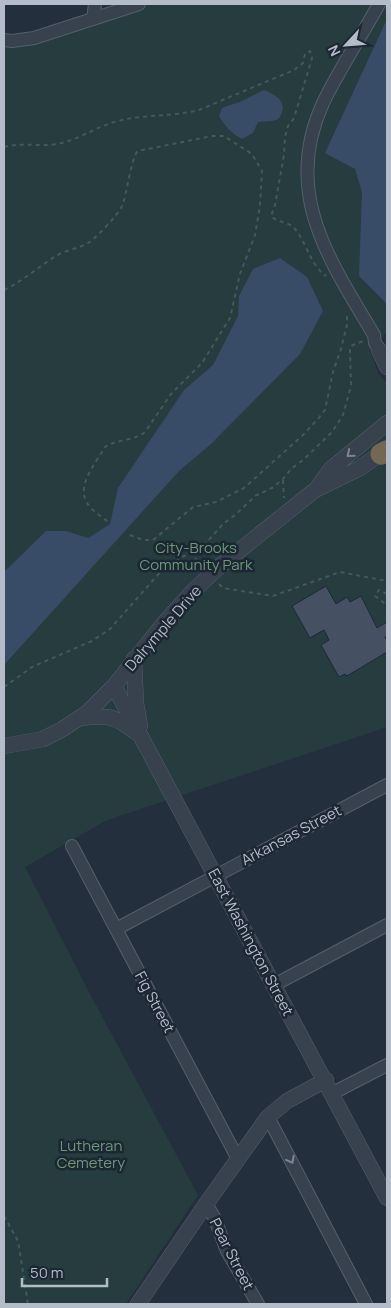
<svg xmlns="http://www.w3.org/2000/svg" width="391" height="1308" viewBox="0 0 391 1308" font-family="Manrope,sans-serif">
<style>
.green{fill:#263c3f}
.water{fill:#394c67}
.building{fill:#455162;stroke:#1f2835}
.lines{fill:none;stroke-linecap:round;stroke-linejoin:round}
.minor-casing{stroke:#565f6c;stroke-width:14}
.tertiary-casing{stroke:#565f6c;stroke-width:16}
.motorway-casing{stroke:#434c59;stroke-width:22}
.path{stroke:#44595c;stroke-width:2;stroke-dasharray:4 4;stroke-linecap:butt}
.minor{stroke:#38414e;stroke-width:12}
.tertiary{stroke:#38414e;stroke-width:15}
.motorway{stroke:#746855;stroke-width:21}
.oneway{stroke:#7c8592}
.labels{text-anchor:middle;dominant-baseline:central;stroke-width:5;stroke-linejoin:round;paint-order:stroke}
.park-label{font-size:15px;fill:#6b9a76;stroke:#1d2633}
.street-label{font-size:15px;fill:#b4bcc9;stroke:#1d2633}
</style>
<rect width="100%" height="100%" fill="#242f3e"/>
<path class="green" d="M139,4H387V332L370,350L378,373L387,384V727L107,820L25,867L90,994L198,1195L126,1304H4V41Z"/>
<path class="water" d="M387,19V304L359,276L362,192L355,169L325,153Z
M264,90C274,94 286,100 282,112C281,114 280,118 278,119C274,122 264,121 258,122L253,133L242,139C233,135 224,125 219,116L222,108C229,105 235,104 242,101C250,98 256,93 264,90Z
M280,258L307,277L323,311L300,354L211,444L179,471L4,665V572L46,531H66L88,538L110,524L118,488L184,390L213,365L238,316L239,296L253,269Z"/>
<path class="building" d="M326,586L336,604L347,597L350,602L361,596L377,628L387,622V636L385,637L387,641V652L347,676L345,674L339,677L321,645L329,640L324,630L310,638L292,606Z"/>
<g class="lines">
<defs>
<path id="minor" d="M379,4C361,37 340,68 323,103C282,193 329,259 374,335L375,343L384,356
M93,19L95,4
M4,40L12,41L34,38L139,4
M72,846L238,1159
M116,929L387,785
M274,985L387,925
M333,1093L387,1065
M268,1117L366,1304
M206,1204L214,1217L227,1251L258,1304"/>
<path id="tertiary" d="M379,350L387,367
M318,487L331,469L387,423
M134,659L136,703L140,726
M114,686L387,1198
M80,718C108,715 114,715 137,733
M4,746L43,739L61,730L87,713L114,686L164,623L192,592L220,566L315,490L360,468L387,449
M138,1304L206,1204L268,1117L287,1101L326,1080"/>
<path id="motorway" d="M381,454L387,451"/>
</defs>
<use href="#minor" class="minor-casing"/>
<use href="#tertiary" class="tertiary-casing"/>
<use href="#motorway" class="motorway-casing"/>
<path class="path" d="M4,147C22,142 39,147 57,144C79,140 97,126 118,121C145,114 172,117 199,110L294,70L303,63L305,54L310,51L312,58L294,118L288,126L285,137L284,155L275,205L271,216C277,223 289,221 295,229C307,243 310,265 326,276
M4,290C23,281 38,267 56,256C65,250 78,249 88,243C96,238 118,215 122,206C127,195 131,157 138,151L212,136H224L252,154L262,171L260,205L255,235L240,274L230,318L202,363L171,394L145,432C134,441 117,439 105,447C96,463 76,485 87,503C92,511 101,516 108,522
M283,480L284,498
M130,535L143,540H153L193,507L216,502L244,488L303,435L317,420L325,410L333,372L341,349L347,325V314
M190,552L202,567
M219,584L223,588L273,596L340,572L387,581
M387,594L379,590L375,596L387,605
M4,687L32,667L92,641L110,629L164,568L206,543L223,524L235,515L255,496L272,488L283,479L291,469L303,460L332,432L343,415L351,386L350,350L351,346L363,341
M4,1216L18,1241L28,1304"/>
<use href="#minor" class="minor"/>
<use href="#tertiary" class="tertiary"/>
<use href="#motorway" class="motorway"/>
</g>
<defs><path id="oneway-chevron" d="M-2-3.5L2.5 0L-2 3.5" fill="none" stroke-width="1.6" stroke-linecap="round" stroke-linejoin="round" transform="scale(1.25)"/></defs>
<g class="oneway">
<use href="#oneway-chevron" transform="translate(350 454) rotate(141)"/>
<use href="#oneway-chevron" transform="translate(291 1160) rotate(62)"/>
</g>
<g class="labels">
<g class="park-label">
<text x="196" y="547">City-Brooks<tspan x="196" dy="17">Community Park</tspan></text>
<text x="91" y="1145">Lutheran<tspan x="91" dy="17">Cemetery</tspan></text>
</g>
<g class="street-label">
<text transform="translate(163 628) rotate(-49)">Dalrymple Drive</text>
<text transform="translate(291 835) rotate(-28)">Arkansas Street</text>
<text transform="translate(251 942) rotate(62)">East Washington Street</text>
<text transform="translate(155 1002) rotate(62)">Fig Street</text>
<text transform="translate(232 1254) rotate(63)">Pear Street</text>
</g>
</g>
<rect width="391" height="1308" fill="none" stroke="#b4bcc9" stroke-width="10"/>
<g transform="translate(346 45) rotate(244)" stroke="#1d2633" stroke-width="4" paint-order="stroke">
<path d="M0-4L9 19L0 12L-9 19Z" fill="#b4bcc9"/>
<text y="-8" font-size="14" font-weight="bold" text-anchor="middle" fill="#b4bcc9">N</text>
</g>
<path d="M22 1278v8h85v-8" fill="none" stroke="#b4bcc9" stroke-width="2.5"/>
<text x="30" y="1278" font-size="15" fill="#b4bcc9" stroke="#1d2633" stroke-width="4" paint-order="stroke">50 m</text>
</svg>
